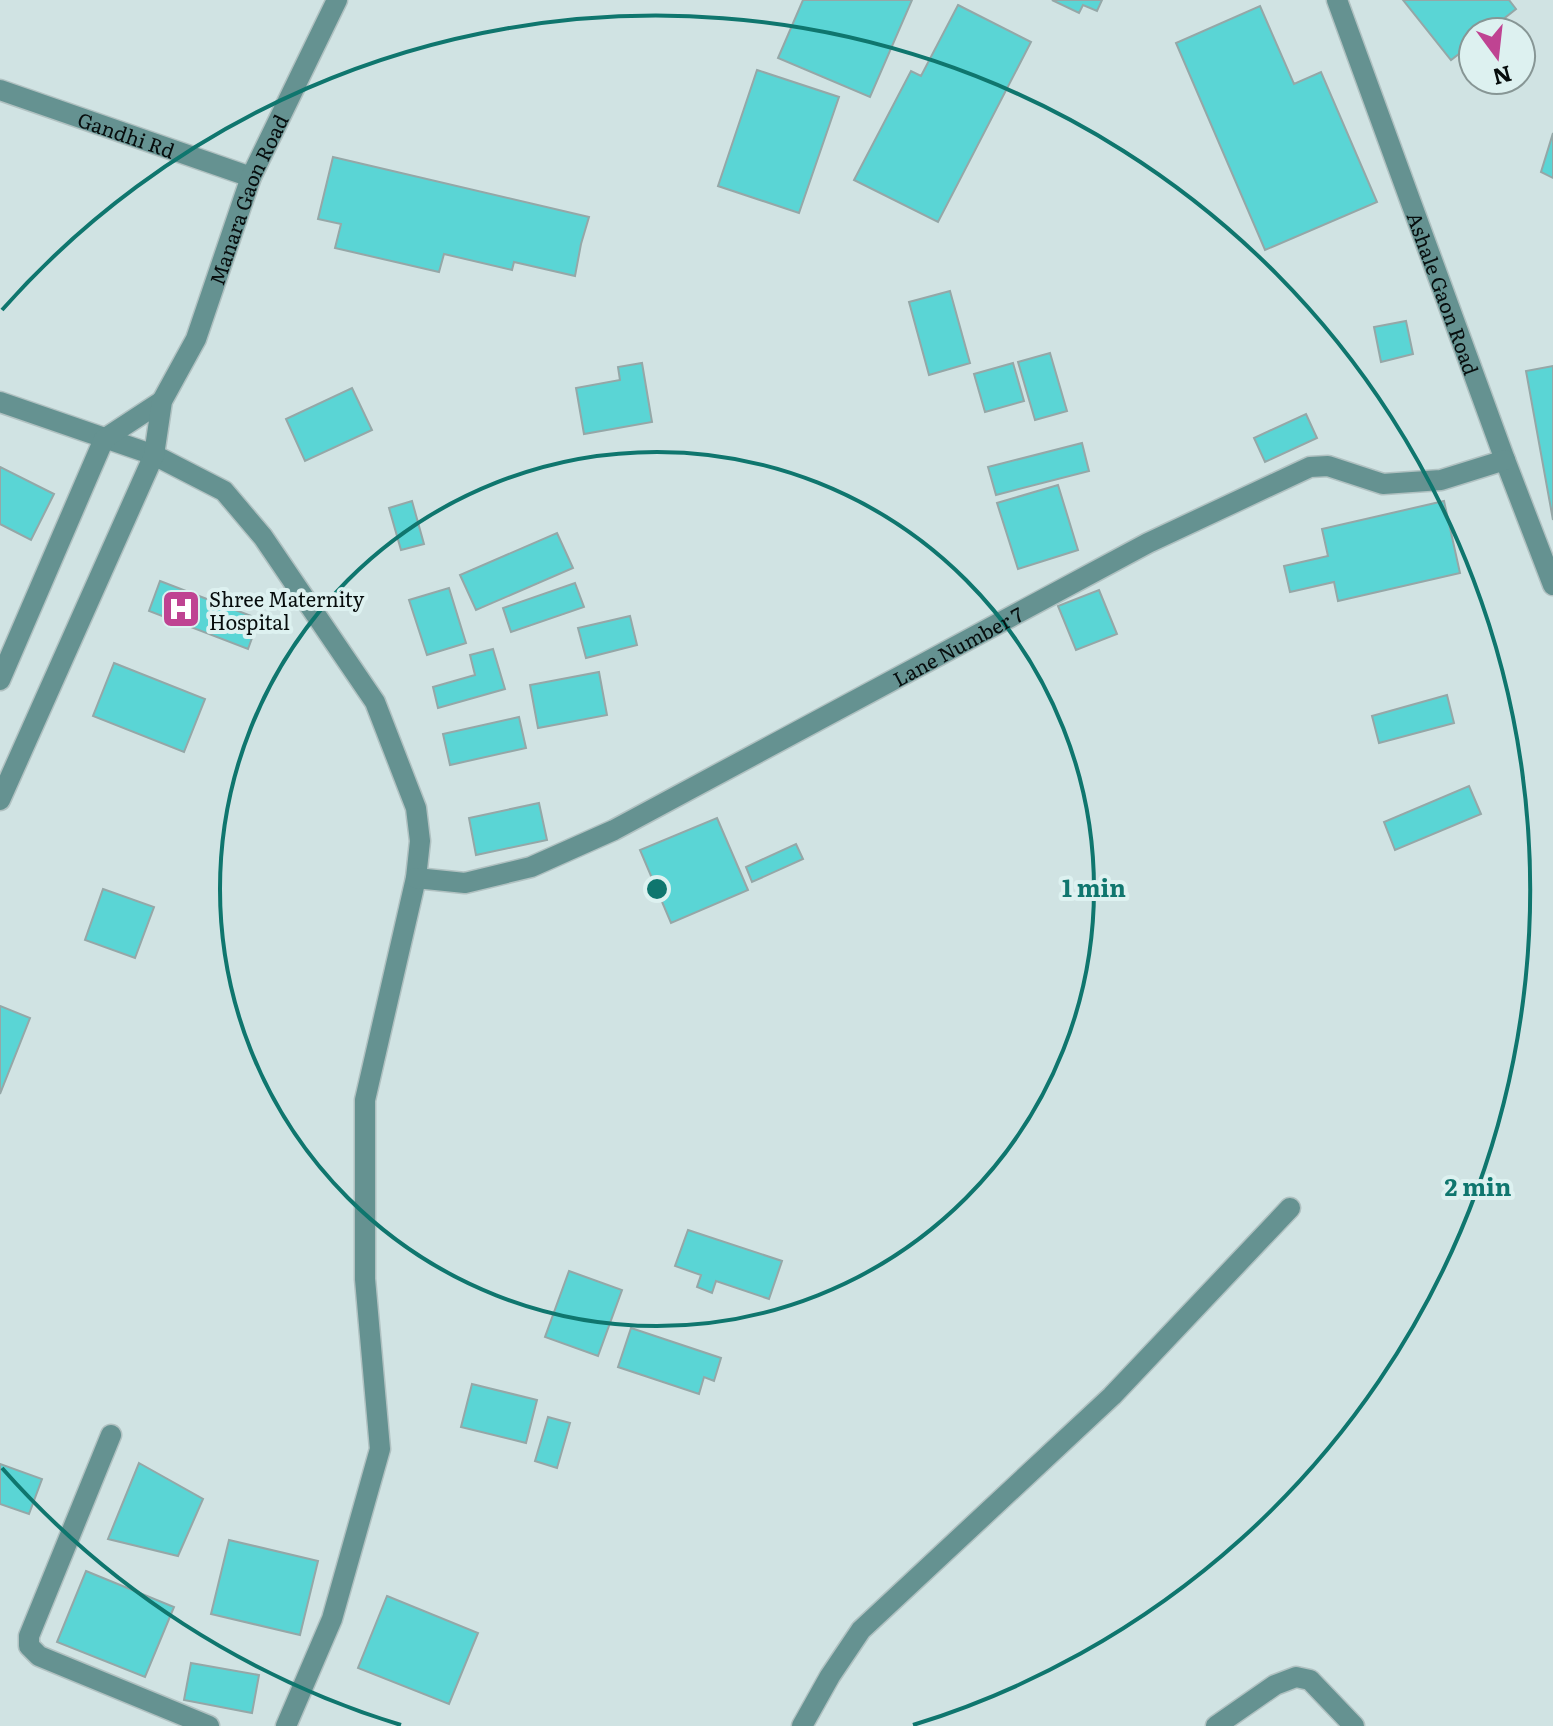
<svg xmlns="http://www.w3.org/2000/svg" width="1553" height="1726" viewBox="0 0 1553 1726" font-family="Literata,serif">
<style>
.building{fill:#5ad5d5;stroke:#95a7a7;stroke-width:2}
.lines{fill:none;stroke-linecap:round;stroke-linejoin:round}
.minor-casing{stroke:#b0c1c1;stroke-width:23}
.minor{stroke:#659291;stroke-width:20}
.ring{fill:none;stroke:#0f766e;stroke-width:4}
.labels{text-anchor:middle;dominant-baseline:central;stroke-width:8;stroke-linejoin:round;paint-order:stroke}
.street-label{font-size:20px;fill:#070d0d;stroke:#ddf1f0}
.poi-label{font-size:20px;fill:#070d0d;stroke:#ddf1f0;text-anchor:start}
.centre{fill:#0f766e;stroke:#ddf1f0;stroke-width:4}
.ring-label{font-size:24px;text-anchor:middle;font-weight:bold;fill:#0f766e;stroke:#ddf1f0;stroke-width:8;stroke-linejoin:round;paint-order:stroke}
</style>
<rect width="100%" height="100%" fill="#d0e3e3"/>
<path class="building" d="M803,0H912L870,97L778,58Z
M1052,0H1102L1097,11L1083,5L1079,13Z
M1403,0H1509L1516,9L1487,32H1473V43L1451,60Z
M958,5L1031,42L938,222L854,180L911,71L921,76Z
M1260,6L1294,84L1321,72L1377,202L1265,250L1176,43Z
M757,70L839,97L799,213L718,186Z
M1553,133V178L1541,172Z
M333,157L589,217L581,244L575,276L514,262L512,270L444,254L439,272L335,248L341,224L318,219Z
M950,291L970,363L929,375L909,302Z
M1406,321L1413,354L1381,362L1374,327Z
M1050,353L1067,411L1035,420L1018,362Z
M642,363L652,422L584,434L576,388L620,380L618,367Z
M1013,363L1024,401L985,412L974,374Z
M1553,366V520L1526,371Z
M352,388L372,430L305,461L286,419Z
M1306,414L1317,438L1265,462L1254,438Z
M1082,443L1089,471L996,495L988,467Z
M0,467L54,494L31,540L0,524Z
M1058,485L1078,550L1018,569L997,503Z
M412,501L424,544L401,550L389,508Z
M1444,501L1460,573L1338,601L1334,582L1290,592L1284,566L1328,556L1322,529Z
M557,533L573,568L476,610L460,575Z
M160,581L259,619L248,649L149,611Z
M575,583L584,607L511,632L503,608Z
M449,588L466,643L427,655L409,600Z
M1099,590L1117,634L1076,650L1058,606Z
M630,616L637,645L586,658L578,628Z
M493,649L505,689L438,708L433,687L475,675L470,655Z
M114,663L205,699L184,752L93,716Z
M599,672L607,715L538,728L530,685Z
M1447,695L1454,723L1379,743L1372,716Z
M519,717L526,748L450,765L443,734Z
M1469,786L1481,814L1395,850L1384,822Z
M539,803L547,840L476,855L469,818Z
M717,818L748,890L671,923L640,850Z
M796,844L803,859L752,882L746,867Z
M103,889L154,907L135,958L85,940Z
M0,1006L30,1018L0,1094Z
M688,1230L782,1261L769,1299L716,1281L712,1293L697,1287L701,1275L675,1266Z
M569,1271L622,1290L598,1356L545,1337Z
M631,1328L721,1358L714,1381L704,1377L699,1394L618,1367Z
M472,1384L537,1400L526,1443L461,1427Z
M548,1417L570,1423L557,1468L535,1461Z
M139,1463L203,1499L178,1556L108,1539Z
M0,1464L42,1479L29,1514L0,1504Z
M229,1540L318,1561L300,1635L211,1614Z
M86,1571L174,1607L145,1677L57,1642Z
M387,1596L478,1633L449,1704L358,1668Z
M191,1663L259,1675L252,1713L184,1700Z"/>
<g class="lines">
<defs>
<g id="minor">
<path id="s1" d="M1337,0L1505,460L1553,585"/>
<path id="s2" d="M0,90L251,177"/>
<path d="M0,402L154,455L224,491L263,537L375,702L416,808L420,841L416,878L365,1100V1279L380,1449L332,1619L286,1726"/>
<path d="M0,680L104,439L162,401"/>
<path id="s3" d="M0,800L154,455L162,401L196,339L251,177L337,0"/>
<path id="s4" d="M416,878L465,883L531,867L614,830L1148,543L1310,467L1328,466L1383,484L1441,480L1505,460"/>
<path d="M111,1435L29,1636V1646L39,1656L209,1726"/>
<path d="M802,1726L830,1676L861,1630L1112,1396L1290,1208"/>
<path d="M1216,1726L1275,1685L1296,1677L1310,1680L1354,1726"/>
</g>
</defs>
<use href="#minor" class="minor-casing"/>
<use href="#minor" class="minor"/>
</g>
<g class="ring">
<circle cx="657" cy="889" r="437"/>
<path d="M401 1725A874 874 0 0 1 2 1468M2 310A874 874 0 1 1 913 1725"/>
</g>
<defs>
<symbol id="hospital-square" viewBox="-11 -11 22 22"><rect x="-9" y="-9" width="18" height="18" rx="4" fill="#bf4392" stroke="#ddf1f0"/><path d="M-5-5h3v3.5h4V-5h3V5h-3V1.5h-4V5h-3Z" fill="#fff"/></symbol>
</defs>
<g fill-rule="evenodd">
<use href="#hospital-square" x="159" y="587" width="44" height="44"/>
</g>
<g class="labels">
<g class="street-label">
<text stroke="none"><textPath href="#s2" startOffset="134">Gandhi Rd</textPath></text>
<text stroke="none"><textPath href="#s3" startOffset="652">Manara Gaon Road</textPath></text>
<text stroke="none"><textPath href="#s1" startOffset="312">Ashale Gaon Road</textPath></text>
<text stroke="none"><textPath href="#s4" startOffset="598">Lane Number 7</textPath></text>
</g>
<g class="poi-label">
<text x="209" y="598">Shree Maternity<tspan x="209" dy="23">Hospital</tspan></text>
</g>
</g>
<circle cx="657" cy="889" r="12" class="centre"/>
<g class="ring-label">
<text x="1094" y="897">1 min</text>
<text x="1478" y="1196">2 min</text>
</g>
<g transform="translate(1497 56) rotate(165)"><circle r="38" fill="#ddf1f0" stroke="#879695" stroke-width="2"/>
<path d="M0-6L14 30L0 20L-14 30Z" fill="#bf4392"/>
<text y="-12" font-size="22" font-weight="bold" text-anchor="middle" fill="#070d0d">N</text>
</g>
</svg>
